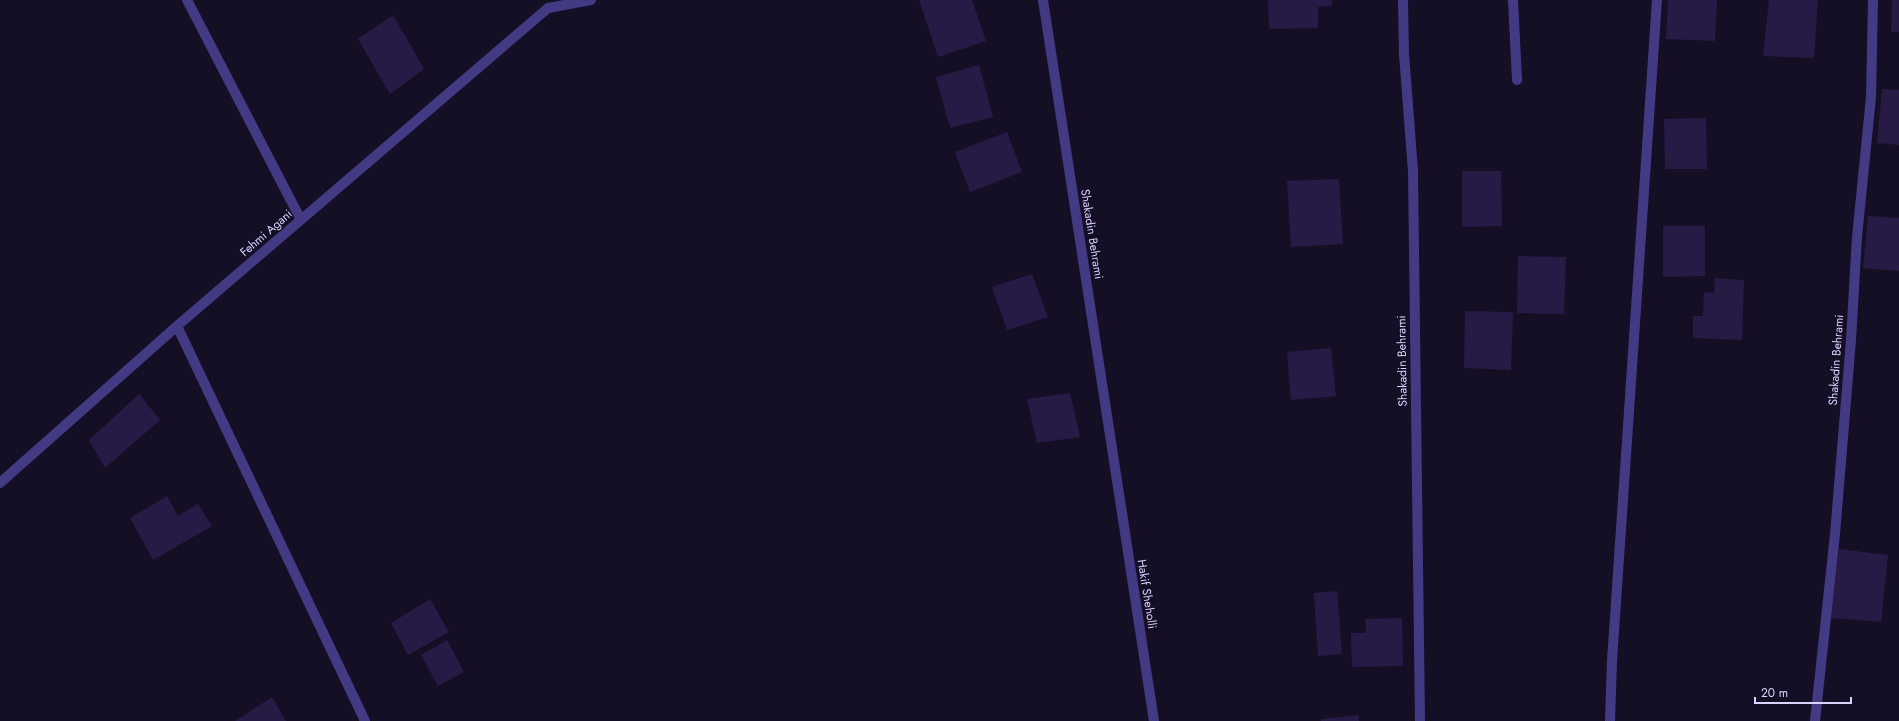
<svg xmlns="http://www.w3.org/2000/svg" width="1899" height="721" viewBox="0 0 1899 721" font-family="Jost,sans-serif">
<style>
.building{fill:#271b46}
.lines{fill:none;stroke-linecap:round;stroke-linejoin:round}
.minor{stroke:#433a84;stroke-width:10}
.labels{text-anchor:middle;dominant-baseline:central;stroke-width:3;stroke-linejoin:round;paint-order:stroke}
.street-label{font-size:12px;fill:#dbd2ff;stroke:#140f25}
</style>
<rect width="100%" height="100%" fill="#140f25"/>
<path class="building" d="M919,0H972L986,41L938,57Z
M1268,0H1332V6L1318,7V28L1269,29Z
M1668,0H1717L1715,41L1666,39Z
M1769,0H1818L1814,58L1763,56Z
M1892,0H1899V32H1891Z
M393,15L424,69L390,94L358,39Z
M979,65L993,117L950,128L936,77Z
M1882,89L1899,90V145L1877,143Z
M1706,118L1707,169H1665L1664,119Z
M1007,132L1022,172L970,192L955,152Z
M1462,171H1501L1502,226L1462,227Z
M1339,179L1343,244L1291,247L1287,181Z
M1868,216L1899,218V271L1863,268Z
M1663,226H1705V276L1663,277Z
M1518,256L1566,257L1564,314L1517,313Z
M1032,274L1048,317L1007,330L992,287Z
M1715,278L1744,280L1742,340L1693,338V316H1703L1704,292L1714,293Z
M1465,311L1513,312L1511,370L1464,368Z
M1331,348L1336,396L1291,400L1287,352Z
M1070,393L1080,437L1037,443L1027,399Z
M139,394L160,420L105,468L89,440Z
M167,496L178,516L198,504L212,526L153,560L130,518Z
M1839,549L1888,555L1881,622L1831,618Z
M1337,591L1342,654L1318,656L1314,593Z
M430,599L449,632L408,655L391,623Z
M1402,618L1403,666L1352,667L1351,633H1366L1365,619Z
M447,640L464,672L438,686L421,655Z
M272,697L286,721H235Z
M1358,715L1359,721H1321V719Z"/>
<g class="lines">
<path class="minor" d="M187,0L301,220
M1043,0L1154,721
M1403,0L1404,54L1413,171L1420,721
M1513,0L1517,80
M548,8L591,0
M177,326L365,721
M0,483L177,326L548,8
M1610,721L1612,661L1657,0
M1815,721L1835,534L1851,340L1857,237L1871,97L1873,0"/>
</g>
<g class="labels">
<g class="street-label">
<text transform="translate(266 233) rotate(-41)">Fehmi Agani</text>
<text transform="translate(1092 234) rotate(81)">Shakadin Behrami</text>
<text transform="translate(1836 360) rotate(-86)">Shakadin Behrami</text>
<text transform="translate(1402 361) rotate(-91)">Shakadin Behrami</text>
<text transform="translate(1147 594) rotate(81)">Hakif Sheholli</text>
</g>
</g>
<path d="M1755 697v6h96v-6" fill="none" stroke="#dbd2ff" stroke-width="2"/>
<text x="1761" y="697" font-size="12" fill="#dbd2ff" stroke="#140f25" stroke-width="3" paint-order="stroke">20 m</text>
</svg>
